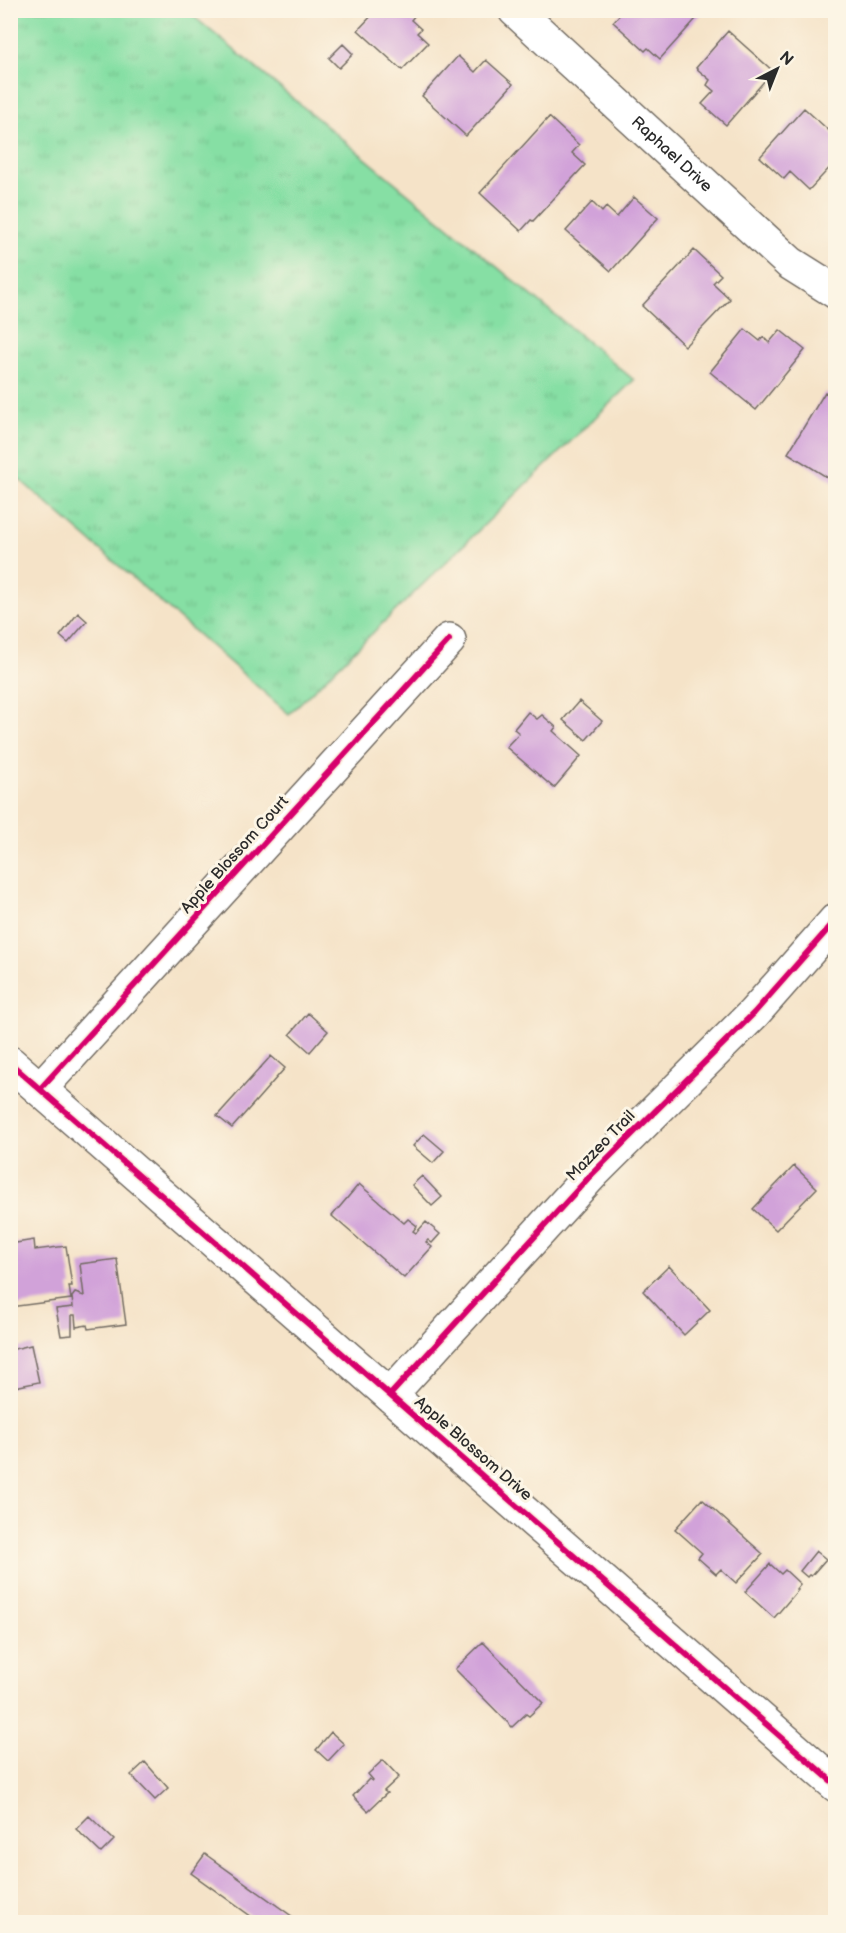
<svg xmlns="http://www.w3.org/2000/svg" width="846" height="1933" viewBox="0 0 846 1933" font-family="'Balsamiq Sans',sans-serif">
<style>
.grass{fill:url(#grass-tufts);stroke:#588568;stroke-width:1.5}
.building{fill:#d1a2d9}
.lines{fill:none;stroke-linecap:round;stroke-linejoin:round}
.minor-casing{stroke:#726b62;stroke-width:36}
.minor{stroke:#fff;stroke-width:33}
.cycleway-casing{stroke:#fcf5e5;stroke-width:10}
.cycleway{stroke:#d6006c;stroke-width:6}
.labels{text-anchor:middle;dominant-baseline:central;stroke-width:6;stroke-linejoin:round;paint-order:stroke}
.street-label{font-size:16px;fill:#2b2b2b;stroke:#fcf5e5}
</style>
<defs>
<pattern id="grass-tufts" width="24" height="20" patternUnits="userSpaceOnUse" patternTransform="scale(1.5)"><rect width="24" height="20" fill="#86dfa4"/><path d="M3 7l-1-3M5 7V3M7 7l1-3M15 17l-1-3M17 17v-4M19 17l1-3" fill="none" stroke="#74c08d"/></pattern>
</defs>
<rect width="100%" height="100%" fill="#fcf5e5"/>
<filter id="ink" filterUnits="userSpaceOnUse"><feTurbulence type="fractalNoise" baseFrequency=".0167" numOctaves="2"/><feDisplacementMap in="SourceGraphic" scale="12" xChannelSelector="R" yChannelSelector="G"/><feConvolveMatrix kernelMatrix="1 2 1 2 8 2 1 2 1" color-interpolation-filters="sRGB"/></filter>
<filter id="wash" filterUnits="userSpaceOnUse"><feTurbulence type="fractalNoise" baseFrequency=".008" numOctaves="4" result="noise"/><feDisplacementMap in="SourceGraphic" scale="24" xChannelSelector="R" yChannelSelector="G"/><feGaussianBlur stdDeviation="1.35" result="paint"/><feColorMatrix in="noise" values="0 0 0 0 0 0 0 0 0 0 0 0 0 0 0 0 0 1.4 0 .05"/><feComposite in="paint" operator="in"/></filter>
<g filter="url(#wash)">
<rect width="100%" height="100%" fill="#f5e3c8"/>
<path class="grass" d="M11,10L187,11L634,380L289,714L11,472Z"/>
<g id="blocks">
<path class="building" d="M377,10H419L411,20L421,29L417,33L428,43L402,70L358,30Z
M624,10H704L660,59L648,48L645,51L613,22Z
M728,31L773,71L726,125L702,104L714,91L707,85L710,80L696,68Z
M343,44L353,54L339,68L329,58Z
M458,56L475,72L486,60L513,84L466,136L422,96Z
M804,108L836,137V161L809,190L790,172L784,179L760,157Z
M549,117L579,145L572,153L585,165L533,221L531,220L521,231L480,193Z
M634,197L658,218L611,271L566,231L592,202L602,212L606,207L617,217Z
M694,250L721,275L713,283L730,299L685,346L642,306Z
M745,329L760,341L763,337L769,343L780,330L805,350L756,410L710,372Z
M825,392L836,398V483L788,453Z
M78,613L87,621L68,643L60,636Z
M579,701L602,721L586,740L563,720Z
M528,712L537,719L542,715L556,727L553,731L581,756L554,788L506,747L519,733L514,729Z
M308,1013L328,1031L310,1052L290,1034Z
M271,1056L285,1068L232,1128L217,1116Z
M424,1134L444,1151L433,1163L413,1146Z
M794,1166L817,1188L776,1230L753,1209Z
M422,1176L442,1197L432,1206L412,1185Z
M359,1184L404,1223L408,1219L417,1226L413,1231L416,1233L426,1222L440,1234L432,1243L428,1240L426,1242L432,1247L404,1278L332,1216Z
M34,1240L35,1250L66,1246L72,1286H69L71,1299L10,1307V1244Z
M117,1259L126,1324L88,1329L87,1325L76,1327L75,1315H72V1335L61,1336L56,1309L73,1307L72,1297L75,1293L84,1296L80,1264Z
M669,1266L710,1310L684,1335L643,1291Z
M31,1345L39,1382L10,1388V1350Z
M702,1499L763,1554L736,1583L721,1569L716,1574L698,1558L702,1553L675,1529Z
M816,1551L826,1559L811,1576L809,1575L807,1577L800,1571Z
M770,1564L781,1574L785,1570L800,1584L796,1589L798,1590L774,1618L745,1592Z
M483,1642L543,1703L529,1716L526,1714L512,1727L455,1669Z
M331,1732L344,1744L328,1761L316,1750Z
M383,1760L399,1777L384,1791L387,1793L368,1811L353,1796L369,1779L372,1781L373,1780L368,1774Z
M145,1762L168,1788L155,1800L131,1775Z
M89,1816L114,1840L101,1853L76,1829Z
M205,1854L300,1922H259L191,1873Z"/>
</g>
</g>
<g filter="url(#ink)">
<use href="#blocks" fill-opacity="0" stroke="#726b62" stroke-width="1.5"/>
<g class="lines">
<defs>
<g id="minor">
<path id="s1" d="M515,10L790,263L836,292"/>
<path d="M10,1063L836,1785"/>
<path d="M40,1089L449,640"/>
<path d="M390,1395L591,1175L754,1013L836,920"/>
</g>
</defs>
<use href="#minor" class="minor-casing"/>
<use href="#minor" class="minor"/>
<defs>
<path id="cycleway" d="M10,1063L836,1785
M40,1089L449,640
M390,1395L591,1175L754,1013L836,920"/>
</defs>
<use href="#cycleway" class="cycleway-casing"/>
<use href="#cycleway" class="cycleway"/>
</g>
</g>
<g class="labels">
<g class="street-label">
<text stroke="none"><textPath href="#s1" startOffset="213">Raphael Drive</textPath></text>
<text transform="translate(235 855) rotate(-48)">Apple Blossom Court</text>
<text transform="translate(601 1146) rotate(-46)">Mazzeo Trail</text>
<text transform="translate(473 1449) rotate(41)">Apple Blossom Drive</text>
</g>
</g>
<rect width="846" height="1933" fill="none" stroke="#fcf5e5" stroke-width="36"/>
<g transform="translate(777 69) rotate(42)" stroke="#fcf5e5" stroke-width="4.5" paint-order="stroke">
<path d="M0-4.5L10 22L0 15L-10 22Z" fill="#2b2b2b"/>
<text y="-9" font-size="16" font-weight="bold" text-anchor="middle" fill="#2b2b2b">N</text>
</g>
</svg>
